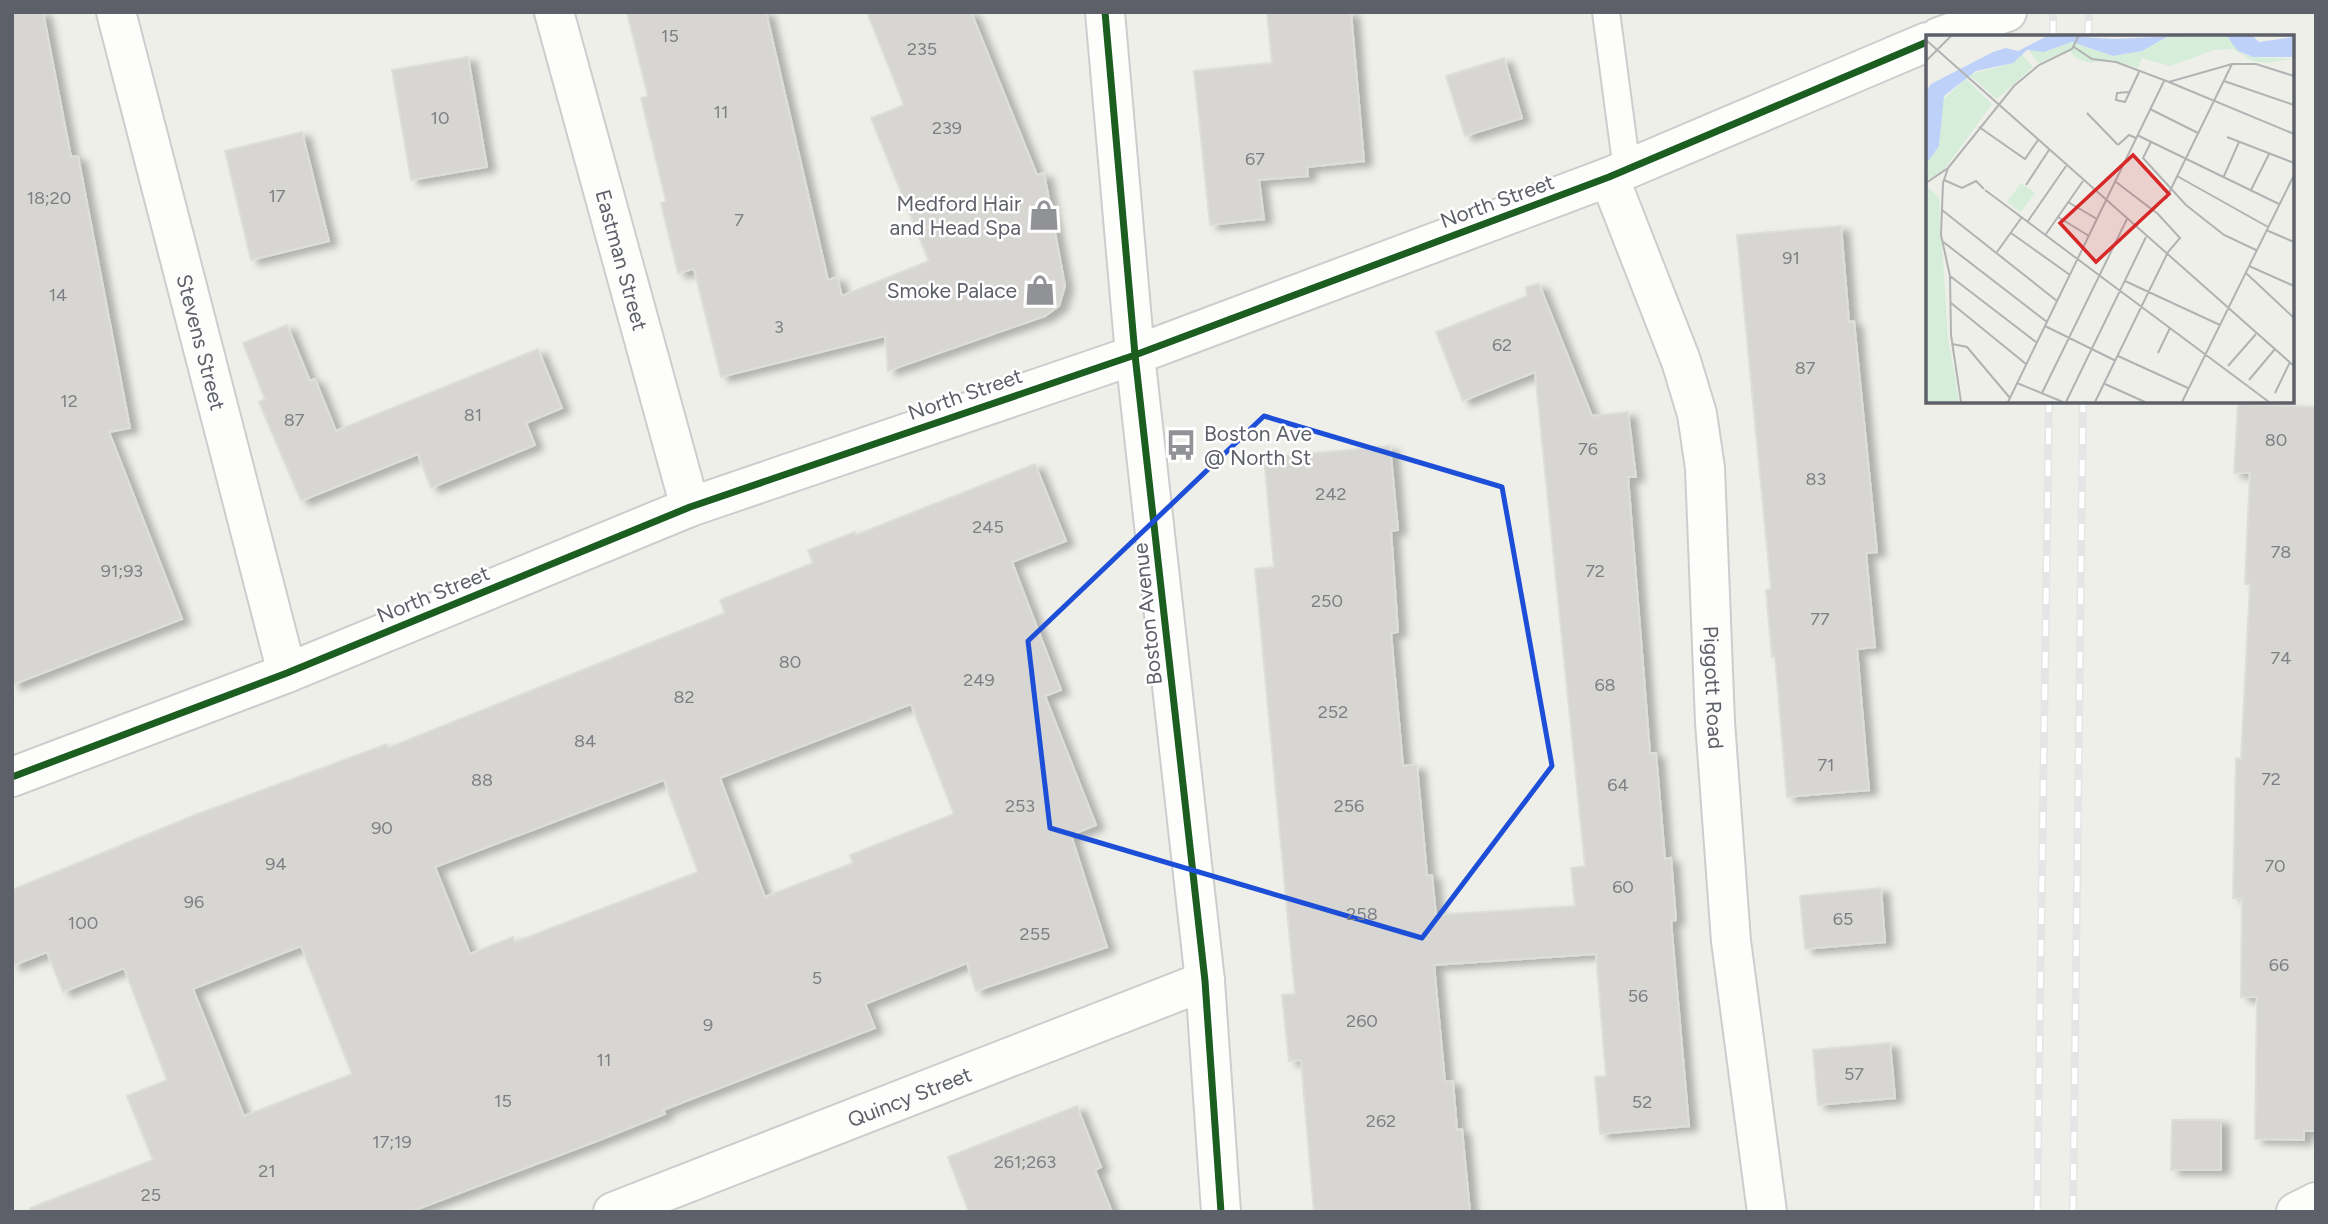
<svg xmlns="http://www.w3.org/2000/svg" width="2328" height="1224" viewBox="0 0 2328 1224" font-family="Figtree,sans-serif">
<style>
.building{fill:#d7d6d3;stroke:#deded8;stroke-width:2;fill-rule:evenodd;filter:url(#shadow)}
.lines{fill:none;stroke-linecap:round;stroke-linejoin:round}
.lane-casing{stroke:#cccdcc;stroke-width:30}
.street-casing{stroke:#cccdcc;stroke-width:42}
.secondary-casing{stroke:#cdcdce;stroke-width:42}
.lane{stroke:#fdfdfc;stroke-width:26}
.street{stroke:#fdfdfc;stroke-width:38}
.secondary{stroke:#fdfdfc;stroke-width:38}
.rail-casing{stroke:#e5e5e5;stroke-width:8}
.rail{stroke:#fff;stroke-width:5;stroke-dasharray:16;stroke-linecap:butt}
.cycleway-casing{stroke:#fff;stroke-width:11}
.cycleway{stroke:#1b5e20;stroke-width:7}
.marked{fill:none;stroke:#1d4ed8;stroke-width:5;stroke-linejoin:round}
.labels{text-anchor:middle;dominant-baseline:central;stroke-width:5;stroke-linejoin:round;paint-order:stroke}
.number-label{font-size:18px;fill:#7e7f84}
.street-label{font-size:21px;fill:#5e6069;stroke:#fff}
.poi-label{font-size:21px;fill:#5e6069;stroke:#fff;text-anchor:end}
.inset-road{fill:none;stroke:#b1b2b2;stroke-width:2}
.view{fill:#d62828;fill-opacity:0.15;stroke:#d62828;stroke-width:3.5}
.inset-edge{fill:none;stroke:#5e6069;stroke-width:3.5}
</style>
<defs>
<filter id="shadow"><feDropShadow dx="8" dy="4.5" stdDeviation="3.5" flood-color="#0004"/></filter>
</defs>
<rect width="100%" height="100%" fill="#efefea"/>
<path class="building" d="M12,12H43L71,157L78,156L130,428L109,432L182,619L12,685Z
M627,12H766L828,280L837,277L842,296L929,261L871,118L904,105L867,12H971L1037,175L1044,173L1065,286L1059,306L1045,316L888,371L885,336L721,377L694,269L678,273L661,203L666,201L641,98L648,96Z
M1267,12H1351L1364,161L1307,167L1308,176L1259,180L1264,219L1210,225L1194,71L1272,63Z
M468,57L487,167L411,180L392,70Z
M1504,58L1522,118L1465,136L1446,76Z
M302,132L329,241L251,260L225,151Z
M1841,226L1849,322L1854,321L1877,552L1866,553L1875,647L1857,649L1869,790L1787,797L1775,656L1772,657L1766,590L1771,589L1737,235Z
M1539,284L1592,416L1628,412L1636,477H1628L1650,753H1656L1665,859L1671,858L1676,920L1671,921L1689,1126L1600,1134L1595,1077L1606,1076L1596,954L1434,965L1445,1082L1453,1081L1457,1130L1462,1129L1470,1212H1314L1301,1060L1289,1061L1282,995L1295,994L1255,569L1274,567L1264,458L1390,446L1398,530L1391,531L1398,632L1391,633L1403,766L1417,765L1427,875H1432L1436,915L1575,906L1571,868L1585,866L1535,372L1463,401L1436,332L1527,296L1526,287Z
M287,325L310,381L315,379L336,431L538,349L562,408L526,423L535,445L431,488L418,454L301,501L259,402L265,399L243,343Z
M2238,404L2316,407V1131H2304V1140L2255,1139L2257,997H2241L2242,898H2233L2236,758L2241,759L2250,584H2245L2250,473H2234Z
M1035,464L1066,541L1012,562L1061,690L1045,696L1096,825L1071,835L1107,947L976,991L967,963L865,1004L875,1028L663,1110L665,1114L597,1141L410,1212H30V1208L153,1160L127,1096L167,1080L124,968L63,992L47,952L12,966V890L195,815L387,744L388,748L725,613L720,600L813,563L808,550L855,532L856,535ZM911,704L954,814L850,855L853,863L765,897L720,778ZM664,780L698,872L515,942L513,937L470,954L435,867ZM301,946L352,1074L244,1116L193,989Z
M1881,888L1885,942L1805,949L1800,896Z
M1890,1043L1895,1098L1818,1105L1813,1050Z
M1077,1106L1101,1167L1095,1170L1112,1212H969L948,1157Z
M2172,1120H2221V1170H2171Z"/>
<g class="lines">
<defs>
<path id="lane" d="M1606,12L1627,170"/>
<g id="street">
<path id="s1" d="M116,12L287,673"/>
<path id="s2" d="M554,12L690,507"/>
<path id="s3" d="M1609,177L1681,361L1697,414L1705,468L1715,722L1731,941L1767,1212"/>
<path id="s4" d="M613,1212L1205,981"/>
<path d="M2296,1212L2316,1202"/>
</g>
<path id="secondary" d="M1105,12L1135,355L1205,981L1221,1212
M1939,37L2007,12
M12,777L287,673L690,507L1135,355L1609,177L1927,42"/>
</defs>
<use href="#lane" class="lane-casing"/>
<use href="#street" class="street-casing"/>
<use href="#secondary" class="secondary-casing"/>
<use href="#lane" class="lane"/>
<use href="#street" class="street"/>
<use href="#secondary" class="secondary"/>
<defs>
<path id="rail" d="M2053,37V12
M2088,37L2089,12
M2037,1212L2049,401
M2073,1212L2083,401"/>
</defs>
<use href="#rail" class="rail-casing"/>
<use href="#rail" class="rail"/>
<defs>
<path id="cycleway" d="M1105,12L1135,355L1205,981L1221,1212
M12,777L287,673L690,507L1135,355L1609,177L1927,42"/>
</defs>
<use href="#cycleway" class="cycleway-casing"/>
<use href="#cycleway" class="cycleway"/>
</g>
<path class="marked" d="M1264,416L1502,487L1552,766L1422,938L1050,828L1028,641Z"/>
<defs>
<symbol id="shop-bare" viewBox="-9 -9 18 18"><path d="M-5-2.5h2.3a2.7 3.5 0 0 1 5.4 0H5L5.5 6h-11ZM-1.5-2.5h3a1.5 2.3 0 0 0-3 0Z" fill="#919296" stroke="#fff" stroke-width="2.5" paint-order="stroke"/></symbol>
<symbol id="bus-bare" viewBox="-9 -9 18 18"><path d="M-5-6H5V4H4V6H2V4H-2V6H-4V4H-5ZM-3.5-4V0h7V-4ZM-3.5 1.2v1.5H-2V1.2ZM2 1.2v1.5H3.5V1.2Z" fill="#919296" stroke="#fff" stroke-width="2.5" paint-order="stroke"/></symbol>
</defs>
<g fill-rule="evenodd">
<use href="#shop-bare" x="1022" y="193" width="44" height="44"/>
<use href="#shop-bare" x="1018" y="268" width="44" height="44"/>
<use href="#bus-bare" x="1159" y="423" width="44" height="44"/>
</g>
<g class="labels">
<g class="number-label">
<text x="670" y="36">15</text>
<text x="922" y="49">235</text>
<text x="721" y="112">11</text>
<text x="440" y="118">10</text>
<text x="947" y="128">239</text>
<text x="1255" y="159">67</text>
<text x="277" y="196">17</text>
<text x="49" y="198">18;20</text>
<text x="739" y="220">7</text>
<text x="1791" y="258">91</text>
<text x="58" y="295">14</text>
<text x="779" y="327">3</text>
<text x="1502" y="345">62</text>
<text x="1805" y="368">87</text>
<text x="69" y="401">12</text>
<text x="473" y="415">81</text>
<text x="294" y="420">87</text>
<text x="2276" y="440">80</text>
<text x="1588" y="449">76</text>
<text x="1816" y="479">83</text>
<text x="1331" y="494">242</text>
<text x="988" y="527">245</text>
<text x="2281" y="552">78</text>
<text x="122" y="571">91;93</text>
<text x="1595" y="571">72</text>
<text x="1327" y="601">250</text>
<text x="1820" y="619">77</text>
<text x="2281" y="658">74</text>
<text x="790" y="662">80</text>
<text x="979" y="680">249</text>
<text x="1605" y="685">68</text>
<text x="684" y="697">82</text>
<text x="1333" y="712">252</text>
<text x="585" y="741">84</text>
<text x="1826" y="765">71</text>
<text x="2271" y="779">72</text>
<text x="482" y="780">88</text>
<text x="1618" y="785">64</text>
<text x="1020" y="806">253</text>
<text x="1349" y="806">256</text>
<text x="382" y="828">90</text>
<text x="276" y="864">94</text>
<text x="2275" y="866">70</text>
<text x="1623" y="887">60</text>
<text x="194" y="902">96</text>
<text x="1362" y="914">258</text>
<text x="1843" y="919">65</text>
<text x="83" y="923">100</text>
<text x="1035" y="934">255</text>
<text x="2279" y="965">66</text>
<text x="817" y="978">5</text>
<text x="1638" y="996">56</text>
<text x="1362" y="1021">260</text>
<text x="708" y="1025">9</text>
<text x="604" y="1060">11</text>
<text x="1854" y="1074">57</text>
<text x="503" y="1101">15</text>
<text x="1642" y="1102">52</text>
<text x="1381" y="1121">262</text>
<text x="392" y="1142">17;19</text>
<text x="1025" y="1162">261;263</text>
<text x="267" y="1171">21</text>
<text x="151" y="1195">25</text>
</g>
<g class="street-label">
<text transform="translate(1497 201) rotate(-20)">North Street</text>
<text stroke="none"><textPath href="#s2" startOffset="257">Eastman Street</textPath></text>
<text stroke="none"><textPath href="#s1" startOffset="341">Stevens Street</textPath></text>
<text transform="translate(965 394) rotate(-19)">North Street</text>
<text transform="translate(433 594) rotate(-22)">North Street</text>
<text transform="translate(1147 614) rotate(-96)">Boston Avenue</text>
<text stroke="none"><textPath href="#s3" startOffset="527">Piggott Road</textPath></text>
<text stroke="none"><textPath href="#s4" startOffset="318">Quincy Street</textPath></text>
</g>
<g class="poi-label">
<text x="1021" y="203">Medford Hair<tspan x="1021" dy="24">and Head Spa</tspan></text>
<text x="1017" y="290">Smoke Palace</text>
<text x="1204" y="433" text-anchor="start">Boston Ave<tspan x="1204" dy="24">@ North St</tspan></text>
</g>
</g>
<g transform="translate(1926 35)">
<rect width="368" height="368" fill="#efefea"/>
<path d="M273,0H300L317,19L327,22L368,24L340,28L326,26L307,14L288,15L244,31L216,23L212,33L184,24L164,28L149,23L143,14L113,28L103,16H122L146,7L187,21L216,16L242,2ZM96,19L107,32L71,64L43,40L87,28ZM40,44L66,69L18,135L0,146V129L14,107L15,66ZM95,148L109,158L95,177L81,167ZM0,151L13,162L22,302L33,367H0Z" fill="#d6edd9"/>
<path d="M123,0L188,4L273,0L241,2L216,16L187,21L146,7L118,17L101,15L87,28L50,36L18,61L13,111L0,129V56L5,49L67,17L80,13L92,16ZM300,0H326L333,7L367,2V22H327L312,16Z" fill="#bed2f9"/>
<path class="inset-road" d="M0,5L368,331M148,12L166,24L190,27L243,47L306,29H330L368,41M0,26L26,0M298,46L368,70M243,47L368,99M203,57L191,58L190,65L199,67L213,37M224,74L272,98M161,78L192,110M53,92L99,124L112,105M211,100L353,169M301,102L368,128M225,107L217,123L260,170L298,200L330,215M192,110L203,100L210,103M22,133L17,148L15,200L24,241L25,300L35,367M251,141L342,192M298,141L313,107M18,145L36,153L50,146L58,154M0,148L22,133L88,51L113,30L146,14L153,0M100,150L123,115M59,155L343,367M325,155L343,119M240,164L306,29M142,167L171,184M16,175L131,266M132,182L163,201M102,186L140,131M340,195L368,207M85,198L144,240M120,199L157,146M16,206L121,287M71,217L96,182M323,231L368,251M320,238L368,283M24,241L110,307M199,246L294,290M25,268L100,329M119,291L190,326M26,309L41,312L84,363M232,318L244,293M192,321L262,353M302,331L330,299M323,345L349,314M91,348L137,367M179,349L219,367M116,358L201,184M349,358L364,327M82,367L238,46M140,367L220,202M169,367L242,217L254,203L232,179L190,147M256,367L368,140"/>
<path class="view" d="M207,120L243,159L170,227L134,188Z"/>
<rect width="368" height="368" class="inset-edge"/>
</g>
<rect width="2328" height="1224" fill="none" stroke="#5e6069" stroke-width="28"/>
</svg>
